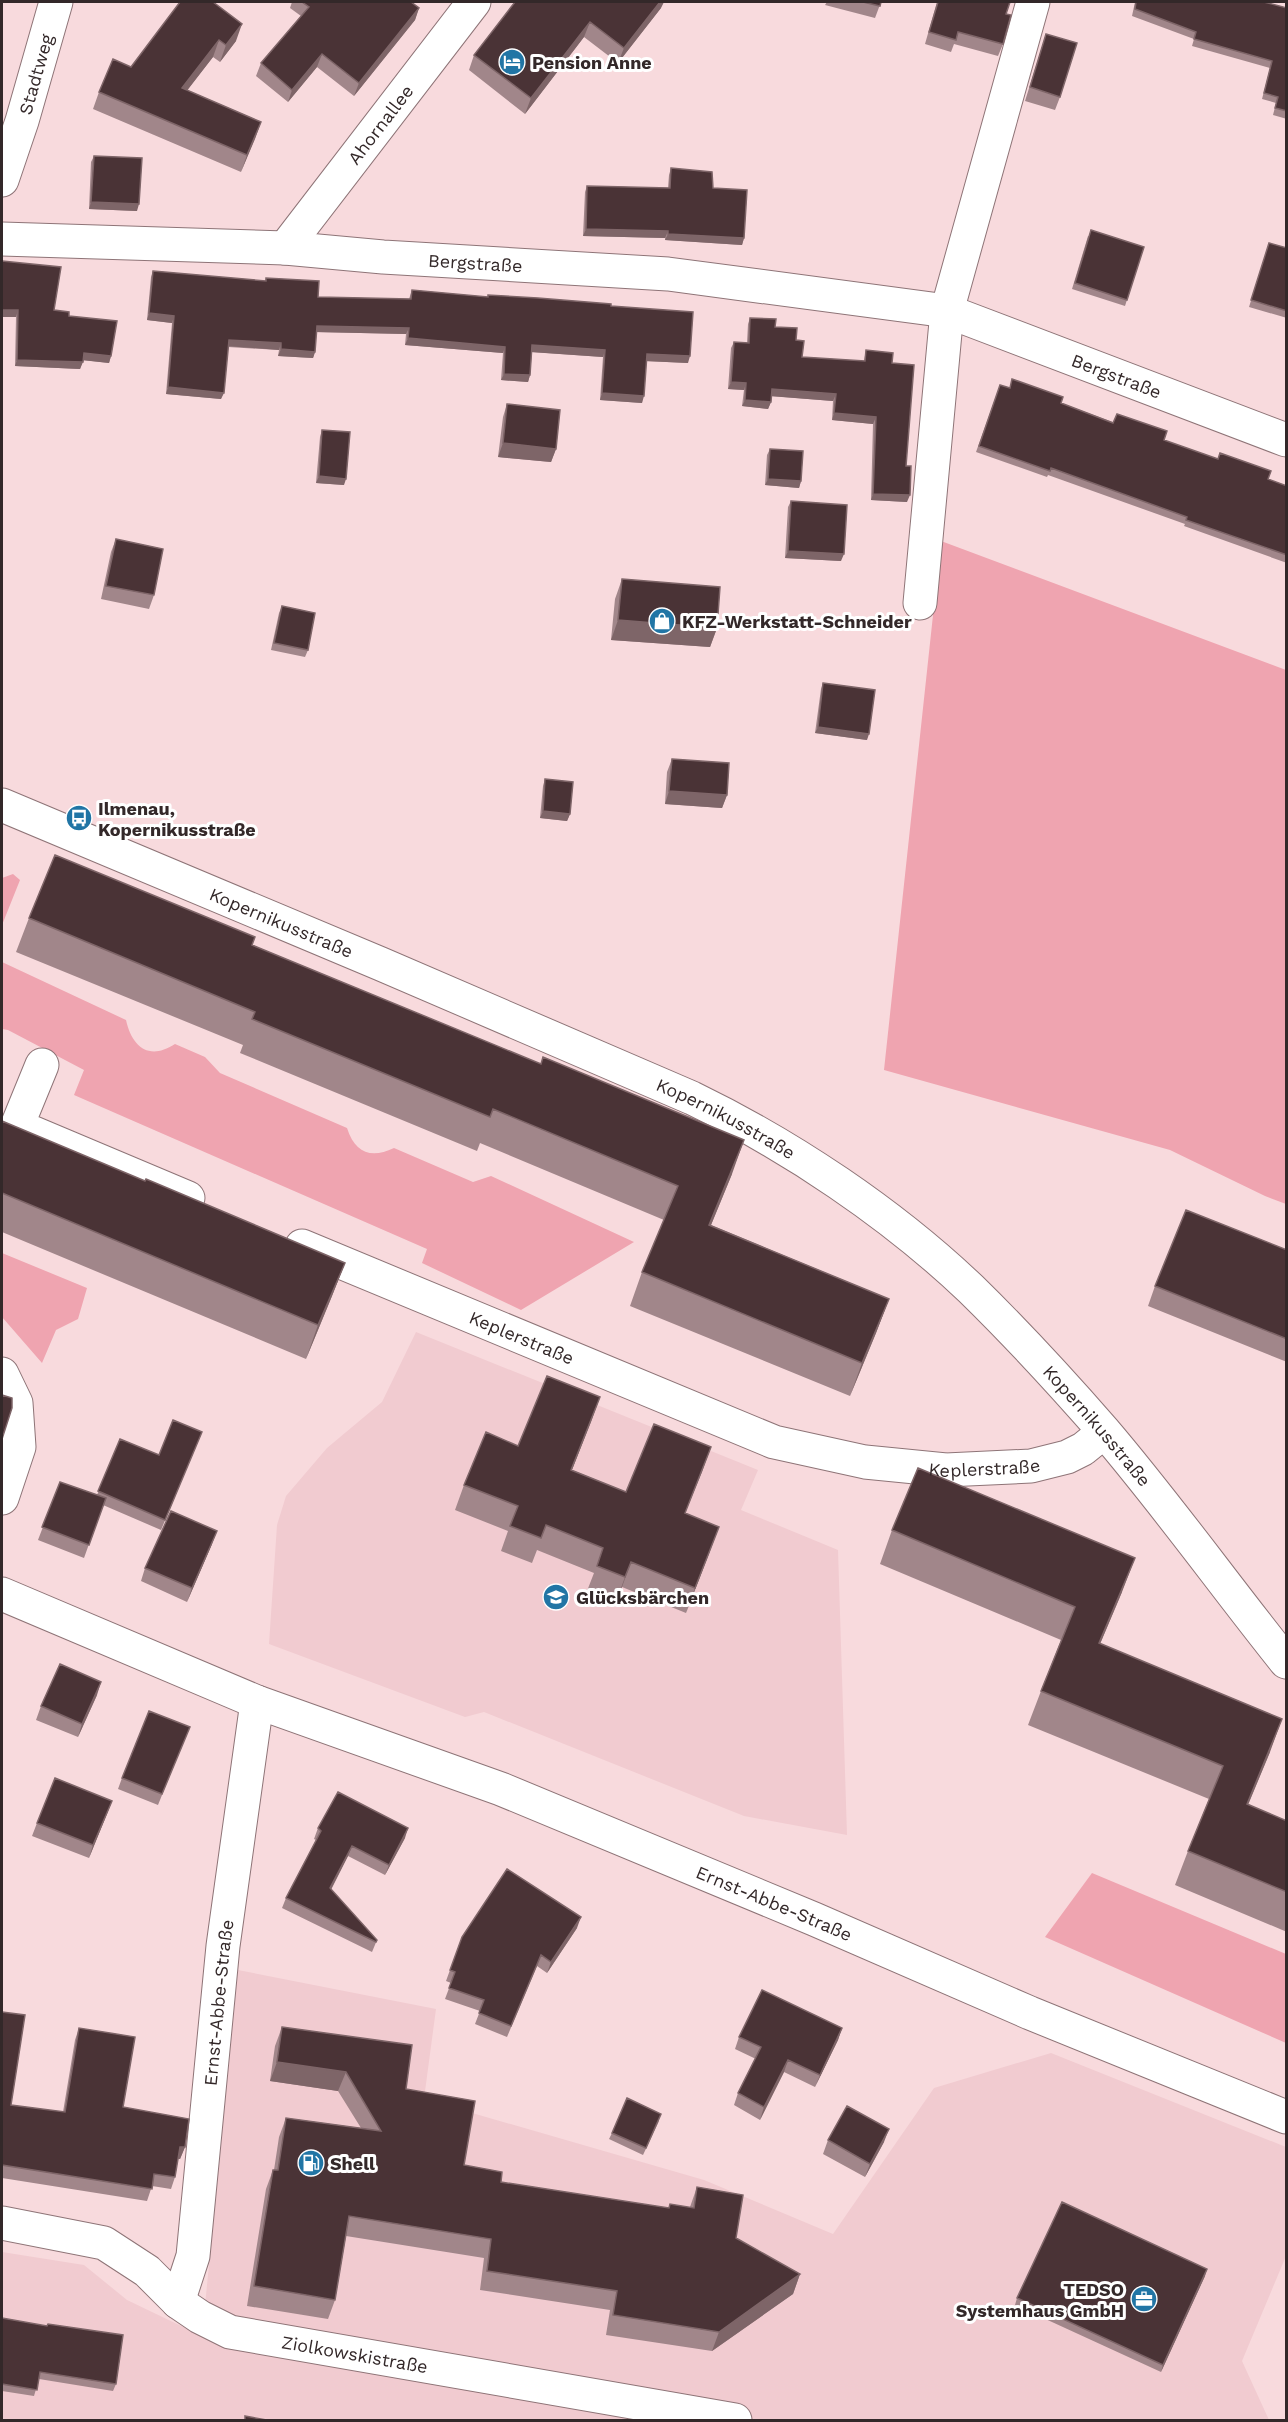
<svg xmlns="http://www.w3.org/2000/svg" width="1288" height="2422" viewBox="0 0 1288 2422" font-family="'Work Sans',sans-serif">
<style>
.built{fill:#f1cbd0}
.green{fill:#efa4b0}
.lines{fill:none;stroke-linecap:round;stroke-linejoin:round}
.minor-casing{stroke:#8e7477;stroke-width:35}
.minor{stroke:#fff;stroke-width:33}
.wall{fill:#a1868a}
.shaded-wall{fill:#7e6568}
.building{fill:#4a3336;stroke:#7e6568;stroke-width:1.5}
.labels{text-anchor:middle;dominant-baseline:central;stroke-width:6;stroke-linejoin:round;paint-order:stroke}
.poi-label{font-size:18px;font-weight:bold;fill:#332829;stroke:#fff;text-anchor:start}
.street-label{font-size:18px;fill:#332829;stroke:#fff}
</style>
<rect width="100%" height="100%" fill="#f8dadd"/>
<path class="built" d="M416,1332L758,1470L741,1510L838,1550L847,1835L744,1816L484,1712L465,1717L269,1644L277,1525L286,1496L327,1448L382,1402Z
M238,1970L436,2009L424,2099L704,2180L833,2234L934,2088L1051,2053L1286,2147V2256L1242,2361L1269,2420H2V2252L84,2265L127,2300L202,2336Z"/>
<path class="green" d="M941,541L1286,670V1204L1265,1196L1170,1150L884,1070Z
M13,874L20,880L2,925V878Z
M2,962L126,1020C132,1047 149,1061 175,1044L205,1057L220,1073L347,1128C355,1153 371,1159 394,1148L473,1182L491,1176L634,1242L521,1310L422,1263L427,1249L74,1095L84,1070L8,1030L2,1029Z
M2,1253L87,1288L78,1319L56,1330L42,1363L2,1317Z
M1092,1873L1286,1954V2043L1045,1937Z"/>
<g class="lines">
<defs>
<g id="minor">
<path id="s1" d="M2,180L22,121L56,2"/>
<path id="s2" d="M2,239L285,248L383,257L668,274L947,311L1286,440"/>
<path id="s3" d="M285,248L474,2"/>
<path d="M920,603L947,311L1033,2"/>
<path id="s4" d="M2,805L381,964L692,1098C791,1146 891,1213 971,1289C1017,1334 1062,1383 1104,1431C1168,1506 1225,1586 1286,1662"/>
<path d="M42,1065L17,1126L188,1198"/>
<path id="s5" d="M302,1246L774,1442L865,1462L946,1470L1031,1466L1067,1457L1083,1449L1104,1432"/>
<path d="M2,1374L16,1403L19,1447L2,1498"/>
<path id="s6" d="M2,1594L257,1702L501,1789L814,1919L1030,2013L1286,2117"/>
<path id="s7" d="M2,2223L104,2243L147,2271L178,2302L200,2317L230,2332L735,2420"/>
<path id="s8" d="M178,2302L193,2256L223,1946L257,1702"/>
</g>
</defs>
<use href="#minor" class="minor-casing"/>
<use href="#minor" class="minor"/>
</g>
<path class="wall" d="M180,2L236,41L220,62L213,57L187,90L261,122L241,172L93,109L99,92L131,67Z
M292,2H411L419,8L415,20L354,96L317,67L288,102L256,76L261,63L301,16L290,8Z
M515,2L661,8L618,63L584,37L525,114L469,70L474,55Z
M827,2H881L875,18L825,5Z
M937,2H1010L1006,14L1003,44L998,56L954,44L951,52L925,44Z
M1135,2H1264L1287,8V119L1273,115L1276,103L1262,99L1270,68L1192,46L1194,39L1132,16Z
M1046,34L1060,97L1055,110L1025,101Z
M94,156L137,211L89,209L91,162Z
M671,168L713,188L744,238L742,245L665,240V238L583,236L585,192L587,186L668,188L669,175Z
M1088,236L1144,247L1125,306L1072,289Z
M1287,248V318L1249,307L1267,250Z
M2,261L54,310L69,316L111,356L109,363L83,360L80,369L15,366L16,317Z
M153,271L265,281L266,278L318,297L409,299L412,290L488,297V295L611,306L688,363L646,361L642,403L600,400L603,357L532,352L530,375L528,382L501,380L503,353L405,345L406,334L316,332L315,352L313,358L278,356L279,350L228,347L221,399L166,394L172,323L147,320L151,277Z
M750,318L775,327L796,340L802,357L864,361L866,350L892,363L906,466L907,502L871,500L873,424L832,420L833,401L771,396V402L768,409L742,406L744,390L728,389L731,348L734,342L747,343L748,324Z
M1000,385L1061,403L1287,486V563L1184,526L1185,524L1048,475L1047,477L976,452Z
M507,404L556,449L551,462L498,457L503,417Z
M322,430L344,485L316,483L320,437Z
M770,449L801,481L799,488L765,485L767,455Z
M791,501L841,561L785,558L788,507Z
M116,539L154,595L149,609L101,599L111,552Z
M622,579L717,628L710,647L611,640L615,599Z
M282,606L308,650L305,657L271,650L279,613Z
M823,683L867,740L815,733L821,689Z
M672,759L727,795L722,808L665,804L667,772Z
M545,779L570,814L567,821L540,818L543,786Z
M29,918L253,945L732,1174L711,1225L889,1299L876,1333L850,1396L630,1306L642,1272L664,1220L480,1143L477,1151L240,1053L243,1045L16,952Z
M2,1121L145,1181L345,1263L332,1296L306,1359L2,1232Z
M1287,1250V1362L1148,1306L1155,1286Z
M600,1397L572,1470L626,1492L711,1447L685,1513L710,1551L686,1613L622,1587L616,1602L587,1591L594,1573L537,1550L532,1563L501,1551L508,1531L455,1510L464,1485L518,1446Z
M202,1432L161,1530L103,1505L84,1558L38,1540L60,1482L97,1495L120,1439L159,1455Z
M892,1530L1122,1592L1100,1644L1270,1752L1248,1805L1287,1821V1932L1175,1885L1188,1851L1209,1799L1028,1725L1041,1691L1061,1640L880,1564Z
M212,1544L187,1602L141,1581L145,1568Z
M97,1695L78,1737L36,1720L41,1706Z
M185,1738L158,1805L118,1789L122,1778Z
M112,1801L89,1858L32,1836L37,1823Z
M318,1828L405,1838L385,1875L348,1856L331,1890L377,1940L372,1952L282,1908L286,1898L316,1840L314,1839Z
M577,1928L547,1973L537,1966L507,2037L475,2024L480,2011L445,1999L451,1983L446,1981L462,1937Z
M2,2012L11,2105L63,2112L75,2040L79,2028L123,2107L185,2147L180,2159H178L175,2177L171,2189L152,2186L147,2201L2,2178Z
M282,2027L406,2089L464,2165L501,2182L669,2208L690,2207L697,2187L736,2238L800,2274L793,2294L712,2351L606,2335L610,2310L480,2290L484,2258L346,2236L335,2300L328,2319L247,2306L266,2189L273,2170H274L279,2137L286,2118L361,2128L338,2091L270,2081L275,2046Z
M842,2028L838,2040L815,2087L784,2072L760,2120L734,2105L738,2093L756,2059L735,2049L739,2037Z
M659,2121L643,2155L609,2139L612,2133Z
M828,2140L884,2142L865,2177L823,2154Z
M1205,2276L1161,2372L1015,2305L1017,2298Z
M2,2318L116,2384L113,2391L39,2379L34,2396L2,2391Z"/>
<path class="shaded-wall" d="M660,2H664L661,8L618,63L624,48Z
M419,8L415,20L354,96L359,83Z
M590,22L584,37L525,114L531,98Z
M242,24L236,41L220,62L226,45Z
M219,40L213,57L176,105L182,88Z
M322,54L317,67L288,102L292,90Z
M261,122L255,139L241,172L247,155Z
M91,202L139,204L137,211L89,209Z
M586,229L668,231L665,238L583,236Z
M668,234L744,238L742,245L665,240Z
M2,310H18L16,317H2Z
M149,313L174,316L172,323L147,320Z
M317,326L409,328L406,334L314,332Z
M408,338L505,347L503,353L405,345Z
M229,340L281,343L279,350L226,346Z
M532,345L605,350L603,357L530,352Z
M281,349L315,352L313,358L278,356Z
M84,353L111,356L109,363L81,360Z
M647,354L690,356L688,363L644,361Z
M17,360L83,362L80,369L15,366Z
M504,374L530,375L528,382L501,380Z
M731,382L746,383L744,390L728,389Z
M168,387L224,393L221,399L166,394Z
M772,389L836,394L833,401L769,396Z
M602,393L644,396L642,403L600,400Z
M745,400L771,402L768,409L742,406Z
M834,413L876,417L873,424L832,420Z
M503,443L556,449L551,462L498,457Z
M319,476L346,479L344,485L316,483Z
M768,479L801,481L799,488L765,485Z
M873,494L910,495L907,502L871,500Z
M788,551L844,554L841,561L785,558Z
M618,620L717,628L710,647L611,640Z
M818,727L869,734L867,740L815,733Z
M669,791L727,795L722,808L665,804Z
M543,811L570,814L567,821L540,818Z
M744,1140L732,1174L697,1259L709,1225Z
M345,1263L332,1296L306,1359L318,1325Z
M889,1299L876,1333L850,1396L862,1363Z
M600,1397L591,1422L562,1495L571,1470Z
M711,1447L702,1472L675,1537L685,1513Z
M719,1527L710,1551L686,1613L695,1588Z
M217,1531L212,1544L187,1602L192,1588Z
M1135,1558L1122,1592L1086,1677L1099,1643Z
M631,1562L622,1587L616,1602L625,1577Z
M101,1682L97,1695L78,1737L82,1724Z
M1282,1719L1270,1752L1234,1838L1247,1804Z
M112,1801L107,1814L89,1858L93,1845Z
M408,1828L405,1838L385,1875L389,1865Z
M352,1846L348,1856L326,1899L330,1888Z
M581,1917L577,1928L547,1973L551,1962Z
M842,2028L838,2040L815,2087L820,2075Z
M788,2060L784,2072L760,2120L764,2107Z
M277,2062L346,2072L338,2091L270,2081Z
M889,2129L884,2142L865,2177L870,2164Z
M180,2147H185L180,2159L176,2158Z
M1207,2269L1205,2276L1161,2372L1163,2365Z
M800,2274L793,2294L712,2351L719,2332Z"/>
<path class="building" d="M180,2H213L242,24L226,45L219,40L182,88L261,122L247,155L99,92L113,59L131,67Z
M302,2H411L419,8L359,83L322,54L292,90L261,63L309,7Z
M515,2H660L624,48L590,22L531,98L474,55Z
M863,2H881L880,6Z
M938,2H1010L1006,14L1011,15L1003,44L958,32L956,40L929,32Z
M1136,2H1264L1287,8V111L1275,108L1278,97L1264,93L1272,61L1194,39L1196,32L1135,9Z
M1046,34L1077,43L1060,97L1030,87Z
M94,156L142,158L139,204L91,202Z
M671,168L712,172L713,188L747,190L744,238L668,234V231L586,229L587,186L670,188Z
M1091,230L1144,247L1127,300L1075,283Z
M1269,243L1287,248V311L1251,300Z
M2,261L61,267L54,310L69,312V316L117,321L111,356L84,353L83,362L17,360L18,310H2Z
M153,271L266,281V278L319,281L318,297L411,299L412,290L488,297V295L538,298L611,304V306L693,312L690,356L647,354L644,396L602,393L605,350L532,345L530,375L504,374L505,347L408,338L409,328L317,326L315,352L281,349V343L229,340L224,393L168,387L174,316L149,313Z
M750,318L776,319L775,327L797,328L796,340L804,341L802,357L865,361L866,350L893,353L892,363L914,365L906,466H911L910,495L873,494L876,417L834,413L836,394L772,389L771,402L745,400L746,383L731,382L734,342L749,343Z
M1012,379L1063,397L1061,403L1113,423L1117,414L1167,431L1164,440L1218,459L1220,453L1271,471L1268,479L1287,486V555L1186,520L1187,517L1051,468L1050,471L979,446L1000,385L1010,388Z
M507,404L560,410L556,449L503,443Z
M322,430L350,432L346,479L319,476Z
M770,449L803,451L801,481L768,479Z
M791,501L847,505L844,554L788,551Z
M116,539L163,549L154,595L106,586Z
M622,579L720,587L717,628L618,620Z
M282,606L315,613L308,650L274,643Z
M823,683L875,690L869,734L818,727Z
M672,759L729,763L727,795L669,791Z
M545,779L573,782L570,814L543,811Z
M55,855L255,937L252,945L541,1064L543,1057L744,1140L709,1225L889,1299L862,1363L642,1272L678,1186L493,1109L490,1117L252,1019L255,1012L29,918Z
M2,1121L145,1181L146,1179L345,1263L318,1325L2,1193Z
M1186,1210L1287,1250V1339L1155,1286Z
M547,1376L600,1397L571,1470L626,1492L654,1424L711,1447L685,1513L719,1527L695,1588L631,1562L625,1577L597,1566L603,1548L546,1525L541,1538L510,1526L518,1506L464,1485L486,1432L518,1446Z
M2,1395L12,1398V1408L2,1439Z
M173,1420L202,1432L165,1520L98,1491L120,1439L159,1455Z
M918,1468L1135,1558L1099,1643L1282,1719L1247,1804L1287,1821V1892L1188,1851L1223,1766L1041,1691L1075,1607L892,1530Z
M60,1482L106,1498L89,1545L42,1527Z
M171,1511L217,1531L192,1588L145,1568Z
M60,1664L101,1682L82,1724L41,1706Z
M149,1711L190,1727L162,1794L122,1778Z
M55,1778L112,1801L93,1845L37,1823Z
M338,1792L408,1828L389,1865L352,1846L330,1888L377,1940L376,1942L286,1898L321,1831L318,1828Z
M507,1869L581,1917L551,1962L541,1955L511,2026L479,2013L484,2000L449,1988L455,1972L450,1970L462,1937Z
M762,1990L842,2028L820,2075L788,2060L764,2107L738,2093L761,2047L739,2037Z
M2,2012L25,2015L11,2105L65,2112L79,2028L135,2037L123,2107L189,2119L185,2147H180L175,2177L154,2174L152,2189L2,2165Z
M282,2027L412,2045L406,2089L475,2101L464,2165L502,2172L501,2182L669,2208L670,2204L694,2208L697,2187L743,2195L736,2238L800,2274L719,2332L613,2315L617,2291L487,2271L491,2239L349,2216L335,2300L254,2286L273,2170H278L286,2118L381,2131L346,2072L277,2062Z
M627,2098L661,2114L646,2148L612,2133Z
M847,2106L889,2129L870,2164L828,2140Z
M1062,2202L1207,2269L1163,2365L1017,2298Z
M2,2318L47,2326L48,2324L123,2335L116,2384L40,2372L37,2390L2,2384Z
M245,2416L272,2421H245Z"/>
<defs>
<symbol id="hotel-disc" viewBox="-11 -11 22 22"><circle r="9.5" fill="#2175a5" stroke="#fff"/><path d="M-6-4.5h1.5V1H6V5H4.5V3h-9V5H-6ZM-4 0a1.8 1.8 0 1 1 3.6 0ZM.5 0V-2.5h3Q6-2.5 6 0Z" fill="#fff"/></symbol>
<symbol id="shop-disc" viewBox="-11 -11 22 22"><circle r="9.5" fill="#2175a5" stroke="#fff"/><path d="M-5-2.5h2.3a2.7 3.5 0 0 1 5.4 0H5L5.5 6h-11ZM-1.5-2.5h3a1.5 2.3 0 0 0-3 0Z" fill="#fff"/></symbol>
<symbol id="bus-disc" viewBox="-11 -11 22 22"><circle r="9.5" fill="#2175a5" stroke="#fff"/><path d="M-5-6H5V4H4V6H2V4H-2V6H-4V4H-5ZM-3.5-4V0h7V-4ZM-3.5 1.2v1.5H-2V1.2ZM2 1.2v1.5H3.5V1.2Z" fill="#fff"/></symbol>
<symbol id="school-disc" viewBox="-11 -11 22 22"><circle r="9.5" fill="#2175a5" stroke="#fff"/><path d="M0-5L7-2L0 1L-7-2ZM-4 1L0 2.5L4 1V4Q0 6-4 4Z" fill="#fff"/></symbol>
<symbol id="fuel-disc" viewBox="-11 -11 22 22"><circle r="9.5" fill="#2175a5" stroke="#fff"/><path d="M-5.5-6h7V0h2V4h1.3V-2.5L3-4.5l.8-.8L6-3V5H2.5V1h-1V6h-7ZM-4.2-4.7v3.2H.2V-4.7Z" fill="#fff"/></symbol>
<symbol id="office-disc" viewBox="-11 -11 22 22"><circle r="9.5" fill="#2175a5" stroke="#fff"/><path d="M-6-3h4V-5.5h4V-3h4V5H-6ZM-1-4.5V-3h2v-1.5ZM-6 0V1H6V0Z" fill="#fff"/></symbol>
</defs>
<g fill-rule="evenodd">
<use href="#hotel-disc" x="497" y="47" width="30" height="30"/>
<use href="#shop-disc" x="647" y="606" width="30" height="30"/>
<use href="#bus-disc" x="64" y="803" width="30" height="30"/>
<use href="#school-disc" x="541" y="1582" width="30" height="30"/>
<use href="#fuel-disc" x="296" y="2148" width="30" height="30"/>
<use href="#office-disc" x="1129" y="2284" width="30" height="30"/>
</g>
<g class="labels">
<g class="poi-label">
<text x="532" y="62">Pension Anne</text>
<text x="682" y="621">KFZ-Werkstatt-Schneider</text>
<text x="98" y="808">Ilmenau,<tspan x="98" dy="21">Kopernikusstraße</tspan></text>
<text x="576" y="1597">Glücksbärchen</text>
<text x="330" y="2163">Shell</text>
<text x="1124" y="2289" text-anchor="end">TEDSO<tspan x="1124" dy="21">Systemhaus GmbH</tspan></text>
</g>
<g class="street-label">
<text stroke="none"><textPath href="#s1" startOffset="111">Stadtweg</textPath></text>
<text stroke="none"><textPath href="#s3" startOffset="156">Ahornallee</textPath></text>
<text stroke="none"><textPath href="#s2" startOffset="474">Bergstraße</textPath></text>
<text stroke="none"><textPath href="#s2" startOffset="1130">Bergstraße</textPath></text>
<text stroke="none"><textPath href="#s4" startOffset="303">Kopernikusstraße</textPath></text>
<text stroke="none"><textPath href="#s4" startOffset="789">Kopernikusstraße</textPath></text>
<text stroke="none"><textPath href="#s5" startOffset="238">Keplerstraße</textPath></text>
<text stroke="none"><textPath href="#s4" startOffset="1275">Kopernikusstraße</textPath></text>
<text stroke="none"><textPath href="#s5" startOffset="724">Keplerstraße</textPath></text>
<text stroke="none"><textPath href="#s6" startOffset="832">Ernst-Abbe-Straße</textPath></text>
<text stroke="none"><textPath href="#s8" startOffset="303">Ernst-Abbe-Straße</textPath></text>
<text stroke="none"><textPath href="#s7" startOffset="386">Ziolkowskistraße</textPath></text>
</g>
</g>
<rect width="1288" height="2422" fill="none" stroke="#332829" stroke-width="6"/>
</svg>
